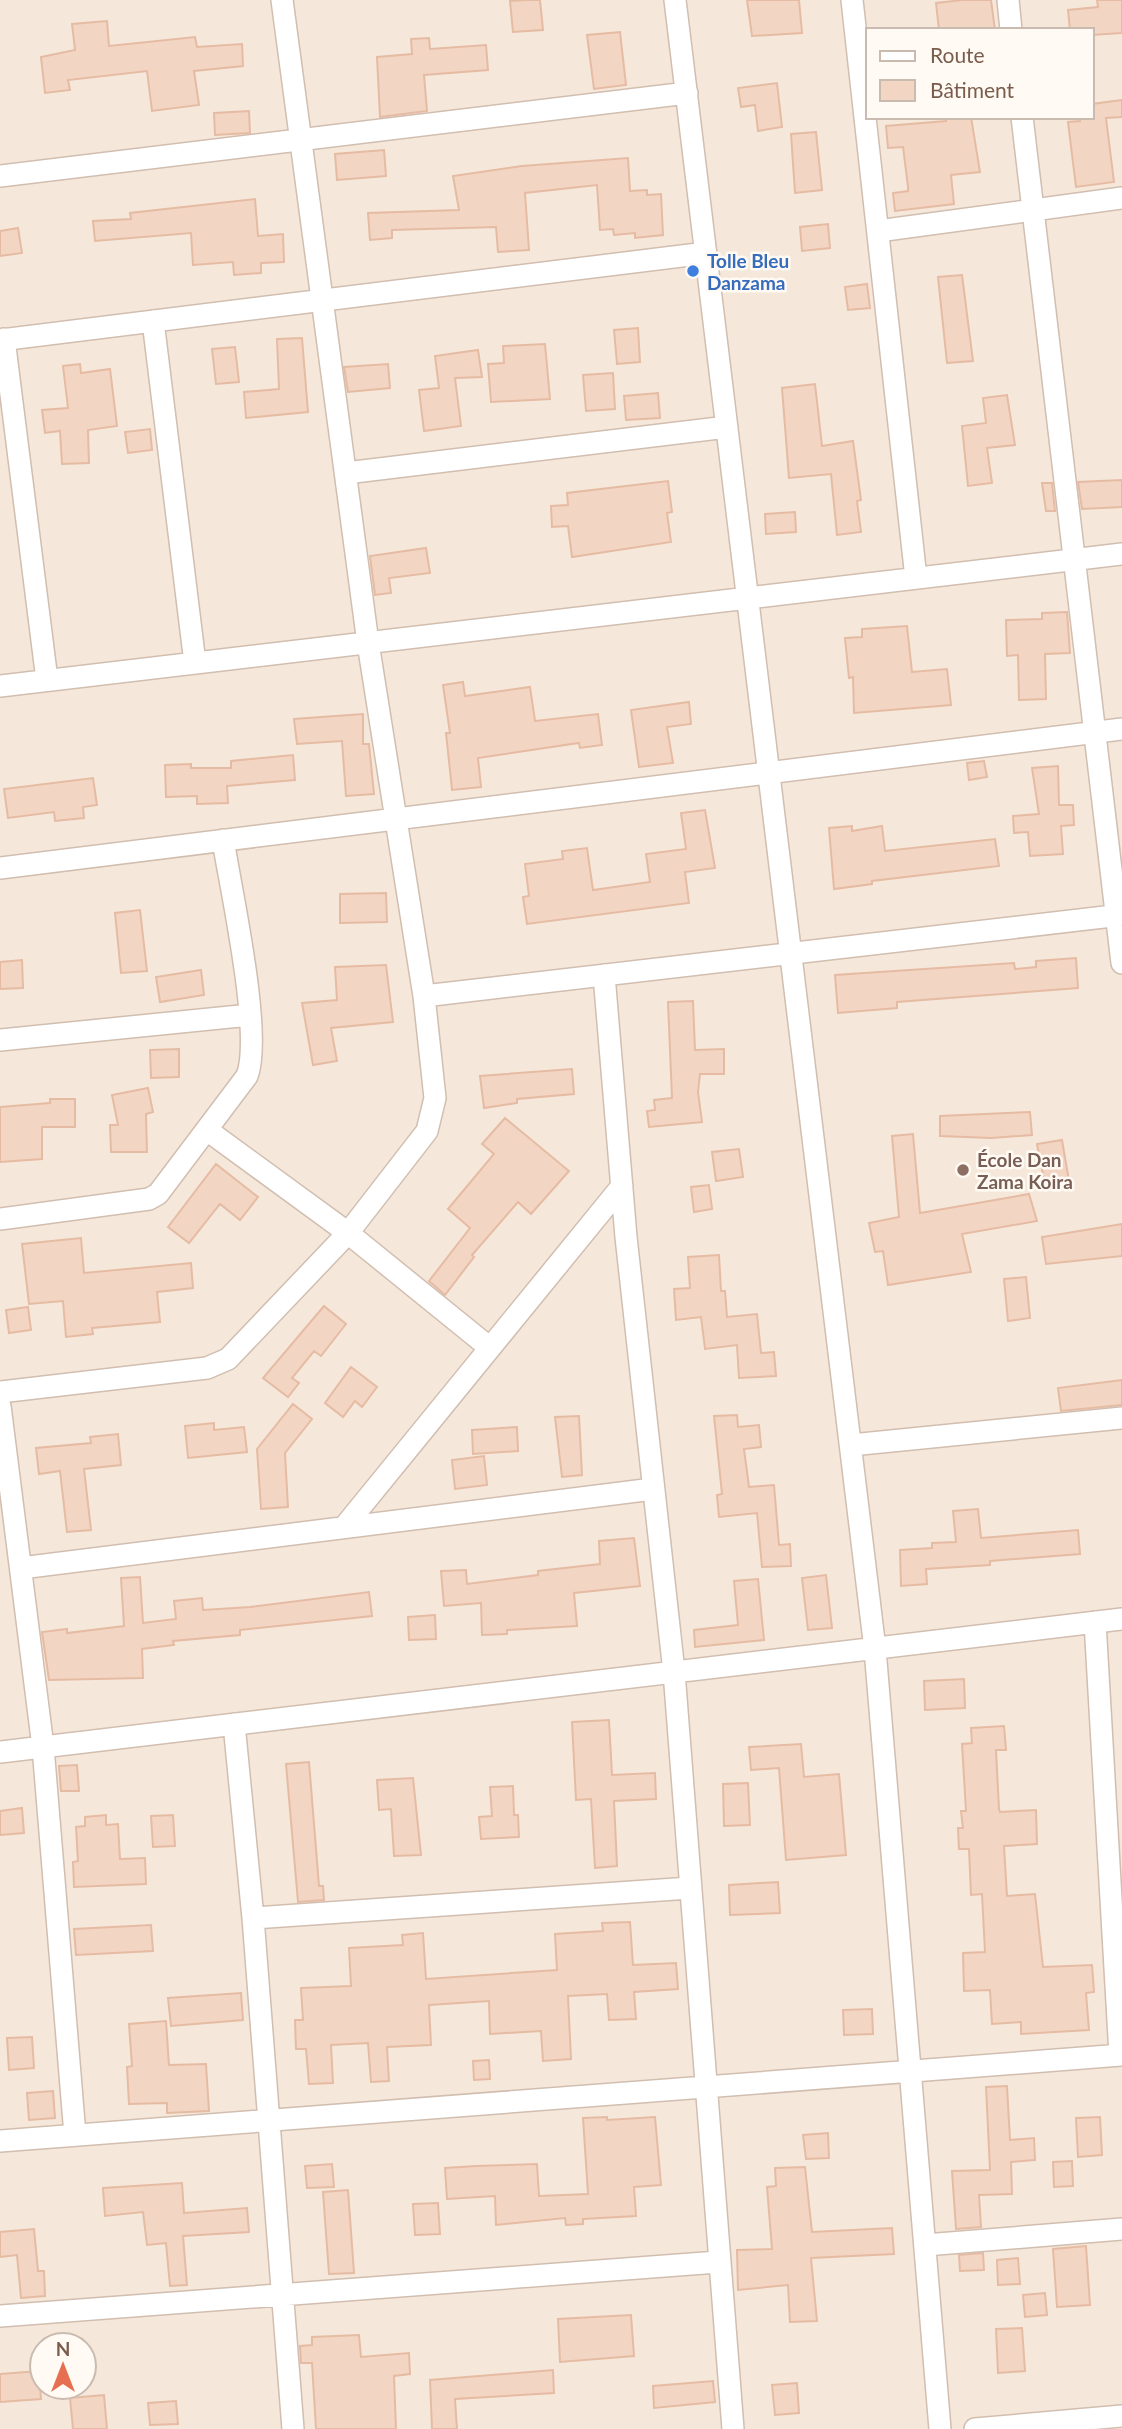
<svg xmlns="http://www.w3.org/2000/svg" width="1122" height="2429" viewBox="0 0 1122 2429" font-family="Lato,sans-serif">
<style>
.residential{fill:#f5e8da;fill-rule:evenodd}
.building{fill:#f3d5c3;stroke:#e6bba3;stroke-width:2}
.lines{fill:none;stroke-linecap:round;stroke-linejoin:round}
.minor-casing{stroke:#d1beb0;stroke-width:24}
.minor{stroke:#fff;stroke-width:21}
.shop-dot{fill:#3f7fe0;stroke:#fffaf3;stroke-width:2.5}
.education-dot{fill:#8d6e63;stroke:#fffaf3;stroke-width:2.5}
.labels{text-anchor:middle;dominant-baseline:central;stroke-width:5;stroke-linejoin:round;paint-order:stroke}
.shop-label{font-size:19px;font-weight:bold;fill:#366cbe;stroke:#fffaf3;text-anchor:start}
.education-label{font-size:19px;font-weight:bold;fill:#785e54;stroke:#fffaf3;text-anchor:start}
</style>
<rect width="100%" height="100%" fill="#fdf6ec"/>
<path class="residential" d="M0,0H1122V2429H0ZM868,30H1092V117H868ZM42,2345H84V2387H42Z"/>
<path class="building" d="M526,0H540L543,30L513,32L510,1Z
M747,0H799L802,33L752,36Z
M962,0H991L995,30H939L936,3Z
M1097,0H1122V33L1092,35V30H1070L1068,10L1098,7Z
M107,21L109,46L195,37L197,47L242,44L243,66L194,71L199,105L152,111L147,71L68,80L70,90L45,93L41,57L75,50L72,24Z
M620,32L626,85L594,89L587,35Z
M429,38L430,49L486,45L488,70L424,75L427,111L380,117L377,57L412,54L411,39Z
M777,83L782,127L758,131L755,105L741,107L738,88Z
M1122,100V117L1106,118L1114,182L1076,187L1068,122L1080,121L1079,117H1092V104Z
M249,111L250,133L215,135L214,113Z
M946,117H971L980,172L951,175L954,204L895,211L893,193L908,191V187L903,147L888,148L886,126L946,121Z
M816,132L822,190L795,193L791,134Z
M384,150L386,176L337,180L335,154Z
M628,158L630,191L647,190V195L661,194L663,235L635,238V233L614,235L613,229L600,230L597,185L525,193L529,250L498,252L496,227L392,230V238L370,240L368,213L459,210L453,176L522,166Z
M255,199L258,236L283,234L284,262L261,263V273L234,275L233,262L193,265L191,233L95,241L93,221L131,219L130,213Z
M828,224L830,248L802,251L800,227Z
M18,228L22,253L0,256V231Z
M962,275L973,361L947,363L938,277Z
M867,284L870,308L848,310L845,287Z
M638,328L640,362L617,364L614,330Z
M302,338L308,412L246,418L244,392L279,389L277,339Z
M545,344L550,399L491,402L488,364L504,363L503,346Z
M235,347L239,382L216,384L212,349Z
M478,350L482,377L455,378L461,426L424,431L419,390L439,388L435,356Z
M80,364L81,373L110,369L117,426L88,430L89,463L62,464L60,431L45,433L42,410L68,408L63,366Z
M388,364L390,388L348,392L344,367Z
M613,373L615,409L586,411L583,375Z
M815,384L822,446L853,441L861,500L857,501L861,532L837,535L831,474L789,478L782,388Z
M658,393L660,418L626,420L624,396Z
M1007,395L1015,445L987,448L992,483L968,486L962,426L986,423L983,398Z
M150,429L152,450L128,453L125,432Z
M1122,480V507L1082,509L1078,482Z
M668,481L672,512L667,513L671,542L572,557L568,526L552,527L551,506L568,505L567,493Z
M1042,483H1052L1055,511H1046Z
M795,512L796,532L766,534L765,514Z
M426,548L430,573L389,578L391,593L375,595L370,556Z
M1067,612L1070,653L1045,654L1046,699L1019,700L1018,655L1007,656L1006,620L1042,619V613Z
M907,626L912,672L947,669L951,705L854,713L853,677L849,678L845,638L862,637V629Z
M463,682L465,696L530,687L535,721L598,714L602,745L580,748L579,743L478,758L481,787L452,790L446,733H450L443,685Z
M689,702L691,724L667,727L673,763L639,767L631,710Z
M363,714V744H369L374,794L346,796L342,741L297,744L294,719Z
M293,755L295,780L227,786L228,803L197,804V796L166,797L165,765L191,764V768H231V761Z
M984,761L987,777L969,780L967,763Z
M1058,766L1059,805H1073L1074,825L1061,826L1063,854L1030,856L1028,832L1014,833L1013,816L1039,814L1032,768Z
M93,778L97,805L83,807L84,818L55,821L54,812L8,818L4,789Z
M705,810L715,868L685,872L689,903L527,924L523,897L529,896L525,864L563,859L562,851L587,848L593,890L650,882L646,854L686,849L681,813Z
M852,826V831L882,826L885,851L995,839L999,866L872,881V884L834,889L829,828Z
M386,893L387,922L340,923V894Z
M140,910L147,971L121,973L115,913Z
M1076,958L1078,988L897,1002V1008L838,1013L835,975L1014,963L1015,969L1036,967V961Z
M22,960L23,988L0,989V962Z
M386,965L393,1022L331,1028L337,1061L313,1065L302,1003L337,1000L335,967Z
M201,970L204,995L160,1002L156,977Z
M693,1001L695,1050L724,1049V1074H700L698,1092L702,1122L649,1127L647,1111L655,1110L654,1100L672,1098L668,1002Z
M179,1049V1077L151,1078L150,1050Z
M572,1069L574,1094L517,1099V1103L484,1108L480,1076Z
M148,1088L153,1112L146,1114L147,1152H111L110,1125H118L112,1095Z
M50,1099H75V1127H42V1159L0,1162V1107L50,1103Z
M1030,1112L1032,1135L991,1138L940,1136V1116Z
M505,1118L569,1171L531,1214L518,1202L472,1255L474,1257L445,1295L429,1281L470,1228L448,1209L494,1154L482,1144Z
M913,1134L920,1213L1029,1194L1037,1221L962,1234L971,1272L888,1285L883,1251L875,1252L869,1223L899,1217L892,1136Z
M1062,1140L1069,1181L1045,1185L1037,1144Z
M739,1149L743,1177L716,1181L712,1152Z
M216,1164L258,1197L240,1220L220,1204L189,1243L168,1227Z
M709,1185L712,1209L694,1212L691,1187Z
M1122,1224V1256L1046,1264L1042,1237Z
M81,1238L84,1273L191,1263L193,1288L157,1292L160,1322L92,1328L93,1334L66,1337L63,1301L29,1304L22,1244Z
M719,1255L721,1291H725L727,1317L757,1314L761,1353L774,1352L776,1376L739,1378L737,1345L705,1349L701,1317L676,1320L674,1289L690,1288L688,1257Z
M1026,1277L1030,1318L1008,1321L1004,1279Z
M324,1306L346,1324L321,1356L314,1351L292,1378L299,1383L288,1397L263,1378Z
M28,1307L31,1330L9,1333L6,1310Z
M351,1367L377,1387L362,1407L355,1401L343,1417L325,1403Z
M1122,1380V1405L1061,1411L1058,1388Z
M293,1404L312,1419L285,1453L288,1507L261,1509L257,1449Z
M737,1415L738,1427L759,1425L761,1447L744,1449L749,1487L774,1485L779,1545L790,1544L791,1566L762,1567L757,1513L719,1517L717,1495L722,1494L714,1416Z
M579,1416L582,1475L562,1477L555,1417Z
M214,1423V1430L244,1427L247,1452L188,1458L185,1426Z
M517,1427L518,1451L473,1454L472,1430Z
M118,1434L121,1465L84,1469L91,1530L67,1532L60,1471L39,1474L36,1448L91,1443L90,1437Z
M484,1456L487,1485L455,1489L452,1460Z
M978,1509L981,1538L1078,1530L1080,1554L990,1561V1565L926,1569L927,1584L901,1586L900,1550L932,1548V1543L956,1542L953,1511Z
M634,1538L640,1586L574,1593L577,1626L507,1630V1634L482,1635L481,1603L444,1606L441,1571L466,1570L467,1584L538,1575V1571L600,1564L599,1541Z
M826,1575L832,1628L808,1630L802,1578Z
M140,1577L143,1623L176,1619L174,1601L202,1598L203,1610L250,1607L369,1592L372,1616L240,1630V1635L173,1641L174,1645L142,1649L143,1678L49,1680L42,1632L67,1629V1633L124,1626L121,1578Z
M758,1579L764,1640L695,1647L694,1630L738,1625L734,1581Z
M435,1615L436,1639L409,1640L408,1617Z
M964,1679L965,1708L925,1710L924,1681Z
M609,1720L612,1775L655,1773L656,1799L614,1801L617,1866L595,1868L591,1799L576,1800L572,1722Z
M1004,1726L1006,1750H996L999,1809L1000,1812L1036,1810L1037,1844L1004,1846L1007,1896L1035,1894L1043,1967L1092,1965L1094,1992L1086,1993L1089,2030L1021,2034V2022L992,2024L990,1990L964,1991L963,1953L985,1952L982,1894L971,1895L969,1849H959L958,1828H963L961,1811H966L962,1744L972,1743L971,1728Z
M801,1744L804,1777L839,1774L846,1855L786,1860L779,1768L751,1770L749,1747Z
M309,1762L319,1886H323L324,1900L298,1902L286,1764Z
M77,1765L79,1791H61L59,1766Z
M413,1778L421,1855L394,1856L391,1809L379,1810L377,1780Z
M748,1783L750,1825L724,1826L723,1784Z
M513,1786L514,1815H518L519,1837L481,1839L479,1817L492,1816L490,1787Z
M22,1808L24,1833L0,1835V1811Z
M106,1815V1825L118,1824L120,1859L145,1858L146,1884L74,1887L73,1862L78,1861L76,1827L85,1826V1817Z
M173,1815L175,1846L153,1847L151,1816Z
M778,1882L780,1913L730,1915L729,1885Z
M630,1922L633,1965L676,1963L678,1989L634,1992L636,2019L609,2020L607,1994L568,1996L571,2059L543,2061L541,2031L490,2034L489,2001L429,2005L431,2045L387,2047L389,2081L371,2082L368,2043L331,2045L333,2083L309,2084L306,2049H296L295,2020H303L301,1988L351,1986L349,1948L403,1945L402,1935L423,1933L426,1979L557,1970L555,1934L603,1931L602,1923Z
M151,1925L153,1951L76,1955L74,1929Z
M241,1993L243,2020L171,2026L168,1998Z
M872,2009L873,2034L844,2035L843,2010Z
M166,2021L169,2065L206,2064L209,2111L167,2113V2103L129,2104L127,2067L132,2066L129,2024Z
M32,2037L34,2068L9,2070L7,2038Z
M489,2060L490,2079L474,2080L473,2061Z
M1007,2086L1010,2140L1034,2138L1035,2160L1011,2162L1012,2194L979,2195L981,2227L956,2229L952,2171L990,2170L986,2087Z
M53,2091L55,2118L29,2120L27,2093Z
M607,2117V2120L655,2117L661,2185L634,2187L636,2216L583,2219V2224L566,2225L565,2218L496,2225L495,2196L447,2199L445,2168L476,2166L537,2164L539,2196L588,2194L583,2118Z
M1100,2117L1102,2155L1078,2157L1076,2118Z
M828,2133L829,2158L806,2159L803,2135Z
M1072,2161L1073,2186L1054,2187L1053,2162Z
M332,2164L334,2187L307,2188L305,2166Z
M805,2167L812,2232L892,2228L894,2254L811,2258L817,2321L790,2322L788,2285L738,2290L737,2250L772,2249L767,2187L776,2186L775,2168Z
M182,2183L184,2213L247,2208L249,2232L183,2236L187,2285L170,2286L166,2243L147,2245L143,2212L105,2216L103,2188Z
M348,2190L354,2273L329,2274L323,2192Z
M438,2203L440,2234L415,2235L413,2204Z
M34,2229L38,2271H44L45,2296L21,2298L17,2255L0,2257V2232Z
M1086,2246L1090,2305L1057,2307L1053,2249Z
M983,2253L984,2270L960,2271L959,2255Z
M1018,2258L1020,2284L998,2285L997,2260Z
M1045,2293L1047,2315L1025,2317L1023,2295Z
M631,2315L634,2356L560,2362L558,2319Z
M1022,2328L1025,2371L998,2373L996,2329Z
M359,2335L361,2357L409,2353L410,2374L394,2376L396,2429H316L312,2363H301L300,2346L312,2345V2337Z
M553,2370L554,2393L455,2399L457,2429H432L430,2380Z
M39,2371L41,2399L0,2402V2374Z
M713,2381L715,2402L654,2408L653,2386Z
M797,2383L799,2413L775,2415L772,2385Z
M104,2395L107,2429H73L70,2398Z
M176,2401L178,2424L150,2425L148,2403Z"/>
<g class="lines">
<defs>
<path id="minor" d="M675,0L875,1649L940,2429
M852,0L916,578
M1008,0L1011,30
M1022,117L1122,963
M0,176L687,93
M878,231L1122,198
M153,321L195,663
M4,339L47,680
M0,340L706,253
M346,473L727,427
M0,686L1122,554
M0,868L1122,729
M604,975L626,1237L674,1672L733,2429
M424,996L1122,915
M0,1040L250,1015
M207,1130L348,1233L490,1348
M0,1219L149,1199L158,1194L247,1076C263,1035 231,890 223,840
M0,1392L207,1368L228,1359L348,1233L427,1131L435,1098L424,996L368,643L282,0
M0,1406L43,1747L75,2135
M851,1445L1122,1418
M345,1526L622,1186
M21,1568L653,1489
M1095,1622L1120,2055
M234,1724L253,1918L293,2429
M0,1752L1122,1619
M253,1918L690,1888
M0,2141L1122,2055
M925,2245L1122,2229
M0,2316L718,2262
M975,2429L1122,2416"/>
</defs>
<use href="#minor" class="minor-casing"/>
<use href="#minor" class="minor"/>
</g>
<circle class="shop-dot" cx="693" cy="271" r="7"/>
<circle class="education-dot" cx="963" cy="1170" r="7"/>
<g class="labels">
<g class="shop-label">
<text x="707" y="260">Tolle Bleu<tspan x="707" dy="22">Danzama</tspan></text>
</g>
<g class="education-label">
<text x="977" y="1159">École Dan<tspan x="977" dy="22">Zama Koira</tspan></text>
</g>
</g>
<rect x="866" y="28" width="228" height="91" fill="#fffaf3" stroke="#cabbb1" stroke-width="2"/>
<rect x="880" y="51" width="35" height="10" fill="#ffffff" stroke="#cabbb1" stroke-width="2"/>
<text x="930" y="63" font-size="21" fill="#7a5c4d">Route</text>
<rect x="880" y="80" width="35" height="21" fill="#f3d5c3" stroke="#cabbb1" stroke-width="2"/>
<text x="930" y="98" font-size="21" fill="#7a5c4d">Bâtiment</text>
<g transform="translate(63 2366)"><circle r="33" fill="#fffaf3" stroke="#cabbb1" stroke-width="2"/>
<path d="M0-5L12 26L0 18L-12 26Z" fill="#e76f51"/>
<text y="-10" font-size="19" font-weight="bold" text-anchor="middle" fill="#7a5c4d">N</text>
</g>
</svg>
